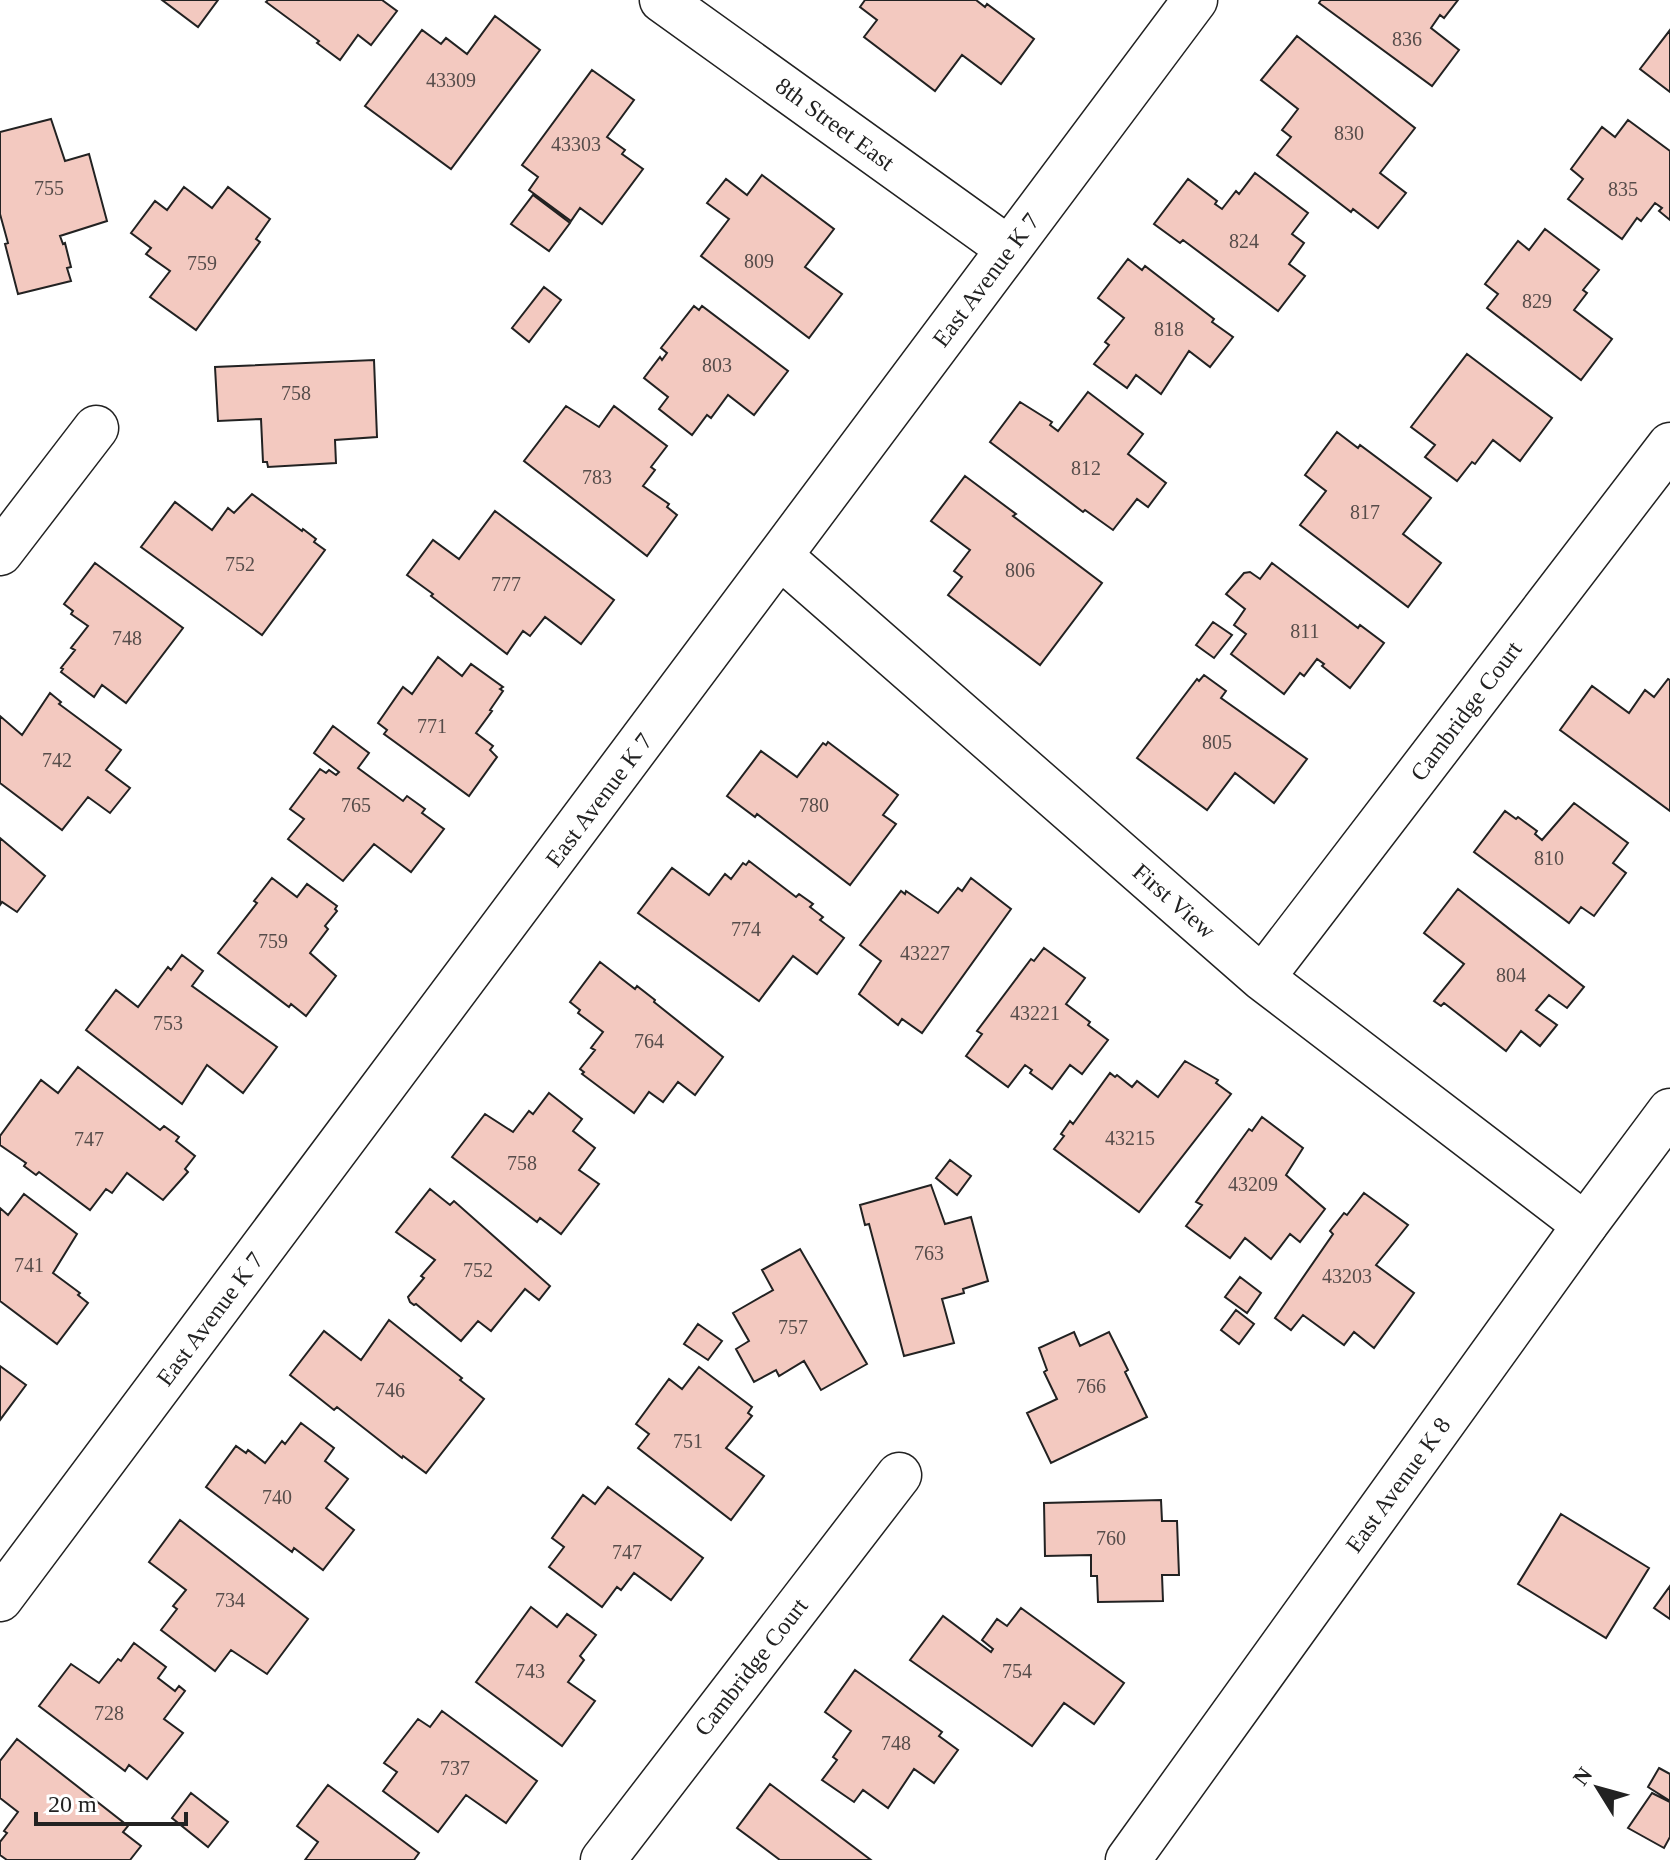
<svg xmlns="http://www.w3.org/2000/svg" width="1670" height="1860" viewBox="0 0 1670 1860" font-family="'Times New Roman',serif">
<style>
.building{fill:#f3c9c0;stroke:#222;stroke-width:2}
.lines{fill:none;stroke-linecap:round;stroke-linejoin:round}
.street-casing{stroke:#222;stroke-width:47}
.secondary-casing{stroke:#222;stroke-width:47}
.street{stroke:#fff;stroke-width:44}
.secondary{stroke:#fff;stroke-width:44}
.labels{text-anchor:middle;dominant-baseline:central;stroke-width:6;stroke-linejoin:round;paint-order:stroke}
.number-label{font-size:20px;fill:#564c4a}
.street-label{font-size:24px;fill:#222;stroke:#fff}
</style>
<rect width="100%" height="100%" fill="#fff"/>
<path class="building" d="M162,0H218L198,27Z
M268,0H382L397,11L371,45L358,35L340,60L317,43L319,41L266,2Z
M865,0H976L985,7L987,4L1034,39L1001,84L962,55L935,91L864,37L877,20L860,7Z
M1321,0H1458L1444,18L1440,15L1431,28L1459,50L1432,86L1319,3Z
M495,16L540,50L451,169L365,106L422,30L441,44L446,38L467,54Z
M1670,30V92L1640,69Z
M1297,36L1415,128L1380,173L1406,193L1378,228L1353,209L1351,212L1277,155L1291,137L1282,130L1298,109L1261,80Z
M592,70L634,100L607,137L625,150L622,154L643,169L602,224L580,208L571,221L529,190L538,177L522,165Z
M51,119L65,161L89,154L107,221L60,236L63,244L65,243L71,267L67,268L71,281L18,294L5,244L8,243L0,214V132Z
M1628,120L1670,151V220L1659,211L1662,208L1655,203L1641,221L1637,218L1622,239L1568,199L1583,179L1571,169L1602,127L1615,137Z
M1255,173L1308,213L1292,234L1304,243L1289,264L1305,276L1278,311L1183,240L1180,243L1154,224L1188,179L1217,201L1215,204L1222,209L1236,191L1239,194Z
M762,175L834,229L805,267L842,294L809,338L701,256L729,219L707,203L726,179L747,195Z
M184,187L212,208L228,187L270,219L256,239L260,242L196,330L150,297L170,271L146,254L151,248L131,233L155,201L167,210Z
M533,195L570,223L549,251L511,224Z
M1545,229L1599,270L1583,290L1587,293L1574,310L1612,339L1581,380L1487,308L1498,294L1485,284L1518,241L1529,250Z
M1128,259L1142,270L1145,266L1214,319L1212,322L1233,337L1210,367L1189,351L1161,394L1136,375L1127,388L1094,364L1109,345L1105,342L1124,318L1098,298Z
M544,287L561,300L529,342L512,328Z
M694,306L699,310L702,306L788,371L754,415L728,395L711,418L707,415L692,435L659,409L668,397L644,378L660,357L662,360L667,353L661,348Z
M1467,354L1552,418L1520,461L1493,440L1475,464L1472,462L1457,481L1425,457L1435,445L1411,427Z
M374,360L377,437L335,440L336,463L268,467L267,462H263L261,419L218,421L215,367Z
M1088,392L1143,434L1128,454L1166,483L1148,507L1137,499L1113,530L1085,510L1083,512L990,442L1020,402L1052,422L1050,425L1058,431Z
M566,406L599,427L614,406L667,446L651,467L655,470L643,486L669,504L667,507L677,515L647,556L524,461Z
M1337,432L1358,448L1360,445L1431,498L1403,534L1441,563L1408,607L1300,525L1326,491L1305,475Z
M965,476L1016,514L1013,516L1102,583L1040,665L948,595L962,577L954,571L970,550L931,521Z
M252,494L302,531L303,529L316,539L314,542L325,550L262,635L141,547L175,502L212,530L228,508L234,513Z
M495,511L614,600L581,644L545,617L530,636L523,631L507,654L431,596L433,594L407,575L433,540L459,559Z
M95,563L183,628L126,703L102,685L94,697L61,672L63,669L61,668L75,650L71,648L88,626L71,614L73,611L64,604Z
M1272,563L1358,628L1360,625L1384,643L1350,688L1322,666L1324,664L1317,659L1304,676L1300,673L1284,694L1231,654L1246,634L1234,625L1245,609L1226,594L1244,573L1250,572L1260,579Z
M1213,622L1232,635L1214,658L1196,645Z
M438,657L462,676L471,664L503,687L500,689L503,691L490,710L492,711L476,733L493,746L490,750L497,757L469,796L384,734L387,730L378,723L403,687L412,694Z
M1204,675L1226,691L1221,698L1307,759L1274,803L1235,773L1207,810L1137,758L1197,679L1199,681Z
M1668,679L1670,680V811L1560,730L1592,686L1629,713L1645,690L1654,697Z
M50,693L61,702L59,704L121,750L106,770L130,788L110,813L88,797L62,830L0,783V716L22,735Z
M333,726L369,753L358,768L403,801L407,796L425,809L422,813L444,829L411,872L374,844L343,881L288,839L304,819L290,809L320,769L326,773L329,770L336,775L339,772L314,753Z
M828,742L898,795L883,815L896,824L850,885L757,814L755,817L727,796L761,751L797,777L823,743L826,745Z
M1574,803L1628,843L1613,863L1626,873L1594,916L1581,907L1569,923L1474,852L1505,811L1516,819L1518,817L1537,831L1535,834L1542,840Z
M0,838L45,876L17,912L2,902L0,905Z
M749,861L796,897L799,894L813,904L810,907L823,917L820,920L844,938L817,974L793,956L759,1001L638,913L672,868L709,895L725,874L731,879L743,863L746,865Z
M272,878L297,897L307,884L337,906L335,909L337,911L325,926L328,929L310,953L336,976L306,1016L291,1004L289,1007L218,953L257,903L254,901Z
M971,878L1011,909L922,1033L902,1019L898,1025L859,994L881,961L860,945L901,891L905,894L906,891L938,913L958,888L962,891Z
M1458,889L1584,987L1567,1008L1549,995L1536,1010L1557,1025L1540,1046L1521,1031L1506,1051L1444,1003L1441,1006L1434,1001L1464,964L1424,933Z
M1044,948L1085,978L1066,1004L1090,1022L1088,1025L1108,1040L1082,1074L1070,1065L1052,1089L1030,1073L1032,1070L1025,1065L1008,1087L966,1056L982,1034L977,1031L1031,959L1034,961Z
M182,955L203,971L192,986L277,1047L243,1093L207,1065L182,1104L86,1030L116,990L138,1007L168,967L171,970Z
M600,962L635,989L637,986L655,1000L654,1002L723,1057L695,1095L678,1082L663,1102L649,1092L634,1113L582,1074L584,1072L580,1069L595,1050L591,1048L603,1032L578,1013L580,1010L570,1002Z
M1185,1061L1218,1080L1216,1083L1231,1094L1139,1212L1054,1149L1064,1136L1061,1134L1070,1121L1073,1124L1110,1073L1115,1077L1117,1075L1132,1087L1137,1081L1158,1097Z
M78,1067L160,1130L164,1126L179,1137L176,1141L195,1156L185,1169L188,1172L163,1200L127,1173L112,1193L106,1189L90,1210L39,1172L36,1175L24,1166L26,1163L0,1145V1136L41,1080L58,1093Z
M549,1093L582,1119L573,1131L595,1148L579,1170L599,1184L561,1234L540,1218L537,1222L452,1157L485,1114L513,1132L529,1111L533,1114Z
M1262,1117L1303,1148L1286,1175L1325,1209L1300,1242L1290,1234L1271,1259L1245,1238L1230,1258L1186,1226L1202,1205L1196,1202L1249,1129L1252,1131Z
M950,1160L971,1176L957,1195L936,1178Z
M931,1185L945,1224L971,1217L988,1281L963,1289L964,1293L942,1299L954,1343L904,1356L869,1224L865,1225L860,1205Z
M430,1189L450,1205L454,1201L550,1286L539,1300L525,1289L491,1331L478,1321L461,1341L416,1304L414,1305L410,1302L408,1297L424,1278L421,1276L435,1260L396,1232Z
M1364,1193L1408,1225L1376,1265L1414,1293L1374,1348L1354,1332L1344,1345L1303,1315L1291,1330L1275,1318L1333,1234L1330,1231L1344,1213L1347,1215Z
M24,1194L77,1234L53,1273L80,1293L78,1295L88,1303L57,1344L0,1301V1208L8,1215Z
M800,1249L867,1364L821,1390L804,1361L779,1376L776,1370L754,1382L736,1349L749,1341L733,1313L773,1290L762,1270Z
M1240,1277L1261,1293L1247,1313L1225,1297Z
M1236,1310L1254,1324L1239,1344L1221,1330Z
M389,1320L462,1378L460,1380L484,1399L426,1473L403,1456L402,1458L337,1407L334,1410L290,1375L324,1331L361,1360Z
M698,1324L722,1341L708,1360L684,1344Z
M1074,1332L1080,1346L1109,1332L1128,1370L1125,1372L1147,1417L1051,1463L1027,1413L1057,1399L1044,1372L1047,1370L1039,1348Z
M0,1366L26,1385L0,1420Z
M699,1367L752,1407L748,1413L752,1416L726,1448L764,1476L731,1520L638,1448L649,1434L636,1424L669,1379L682,1389Z
M301,1423L334,1448L325,1461L348,1479L326,1508L354,1530L323,1570L294,1548L292,1552L206,1487L236,1446L246,1453L248,1450L265,1463L282,1441L285,1444Z
M608,1487L703,1558L671,1600L634,1573L621,1590L617,1587L602,1607L549,1567L564,1547L552,1538L583,1495L595,1504Z
M1161,1500L1162,1521H1177L1179,1575H1162L1163,1601L1098,1602L1097,1576H1091V1555L1045,1556L1044,1503Z
M1561,1514L1649,1568L1606,1638L1518,1584Z
M180,1520L308,1619L267,1674L231,1650L215,1671L161,1630L177,1609L173,1606L186,1590L149,1562Z
M1670,1586V1619L1654,1608Z
M531,1607L557,1627L567,1614L596,1635L580,1656L584,1660L568,1682L595,1701L562,1746L476,1682Z
M1021,1608L1124,1683L1094,1724L1064,1703L1032,1746L910,1660L943,1616L991,1652L993,1649L982,1640L997,1619L1007,1626Z
M134,1643L166,1667L158,1678L175,1691L179,1686L185,1691L164,1719L183,1733L147,1779L129,1765L125,1771L39,1706L71,1664L99,1683L118,1659L121,1661Z
M855,1670L942,1732L939,1736L958,1750L934,1783L914,1769L888,1808L863,1790L854,1802L822,1780L837,1760L833,1757L851,1731L825,1712Z
M442,1711L537,1781L506,1823L466,1795L438,1832L383,1791L397,1772L384,1763L418,1719L430,1727Z
M17,1739L128,1826L123,1832L141,1846L130,1860H7L0,1855V1842L7,1833L4,1831L18,1812L0,1798V1761Z
M1659,1768L1670,1774V1801L1648,1787Z
M770,1784L871,1860H780L737,1828Z
M328,1785L419,1853L414,1860H305L318,1842L297,1826Z
M191,1793L228,1822L208,1847L172,1818Z
M1652,1793L1670,1802V1837L1664,1848L1628,1828Z"/>
<g class="lines">
<defs>
<path id="street" d="M662,0L1009,249
M0,553L96,428
M781,557L1262,978L1585,1225
M1262,978L1670,445
M0,1599L1195,0
M603,1860L899,1475"/>
<path id="secondary" d="M1128,1860L1585,1225L1670,1111"/>
</defs>
<use href="#street" class="street-casing"/>
<use href="#secondary" class="secondary-casing"/>
<use href="#street" class="street"/>
<use href="#secondary" class="secondary"/>
</g>
<g class="labels">
<g class="number-label">
<text x="1407" y="39">836</text>
<text x="451" y="80">43309</text>
<text x="1349" y="133">830</text>
<text x="576" y="144">43303</text>
<text x="49" y="188">755</text>
<text x="1623" y="189">835</text>
<text x="1244" y="241">824</text>
<text x="759" y="261">809</text>
<text x="202" y="263">759</text>
<text x="1537" y="301">829</text>
<text x="1169" y="329">818</text>
<text x="717" y="365">803</text>
<text x="296" y="393">758</text>
<text x="1086" y="468">812</text>
<text x="597" y="477">783</text>
<text x="1365" y="512">817</text>
<text x="240" y="564">752</text>
<text x="1020" y="570">806</text>
<text x="506" y="584">777</text>
<text x="1305" y="631">811</text>
<text x="127" y="638">748</text>
<text x="432" y="726">771</text>
<text x="1217" y="742">805</text>
<text x="57" y="760">742</text>
<text x="356" y="805">765</text>
<text x="814" y="805">780</text>
<text x="1549" y="858">810</text>
<text x="746" y="929">774</text>
<text x="273" y="941">759</text>
<text x="925" y="953">43227</text>
<text x="1511" y="975">804</text>
<text x="1035" y="1013">43221</text>
<text x="168" y="1023">753</text>
<text x="649" y="1041">764</text>
<text x="1130" y="1138">43215</text>
<text x="89" y="1139">747</text>
<text x="522" y="1163">758</text>
<text x="1253" y="1184">43209</text>
<text x="929" y="1253">763</text>
<text x="29" y="1265">741</text>
<text x="478" y="1270">752</text>
<text x="1347" y="1276">43203</text>
<text x="793" y="1327">757</text>
<text x="1091" y="1386">766</text>
<text x="390" y="1390">746</text>
<text x="688" y="1441">751</text>
<text x="277" y="1497">740</text>
<text x="1111" y="1538">760</text>
<text x="627" y="1552">747</text>
<text x="230" y="1600">734</text>
<text x="530" y="1671">743</text>
<text x="1017" y="1671">754</text>
<text x="109" y="1713">728</text>
<text x="896" y="1743">748</text>
<text x="455" y="1768">737</text>
</g>
<g class="street-label">
<text transform="translate(835 124) rotate(36)">8th Street East</text>
<text transform="translate(986 280) rotate(-53)">East Avenue K 7</text>
<text transform="translate(1466 711) rotate(-53)">Cambridge Court</text>
<text transform="translate(599 800) rotate(-53)">East Avenue K 7</text>
<text transform="translate(1174 901) rotate(41)">First View</text>
<text transform="translate(210 1319) rotate(-53)">East Avenue K 7</text>
<text transform="translate(1398 1485) rotate(-54)">East Avenue K 8</text>
<text transform="translate(751 1667) rotate(-52)">Cambridge Court</text>
</g>
</g>
<g transform="translate(1598 1788) rotate(307)" stroke="#ffffff" stroke-width="6" paint-order="stroke">
<path d="M0-6L14 30L0 20L-14 30Z" fill="#222222"/>
<text y="-12" font-size="22" font-weight="bold" text-anchor="middle" fill="#222222">N</text>
</g>
<path d="M36 1812v12h150v-12" fill="none" stroke="#222222" stroke-width="4"/>
<text x="48" y="1812" font-size="24" fill="#222222" stroke="#ffffff" stroke-width="6" paint-order="stroke">20 m</text>
</svg>
